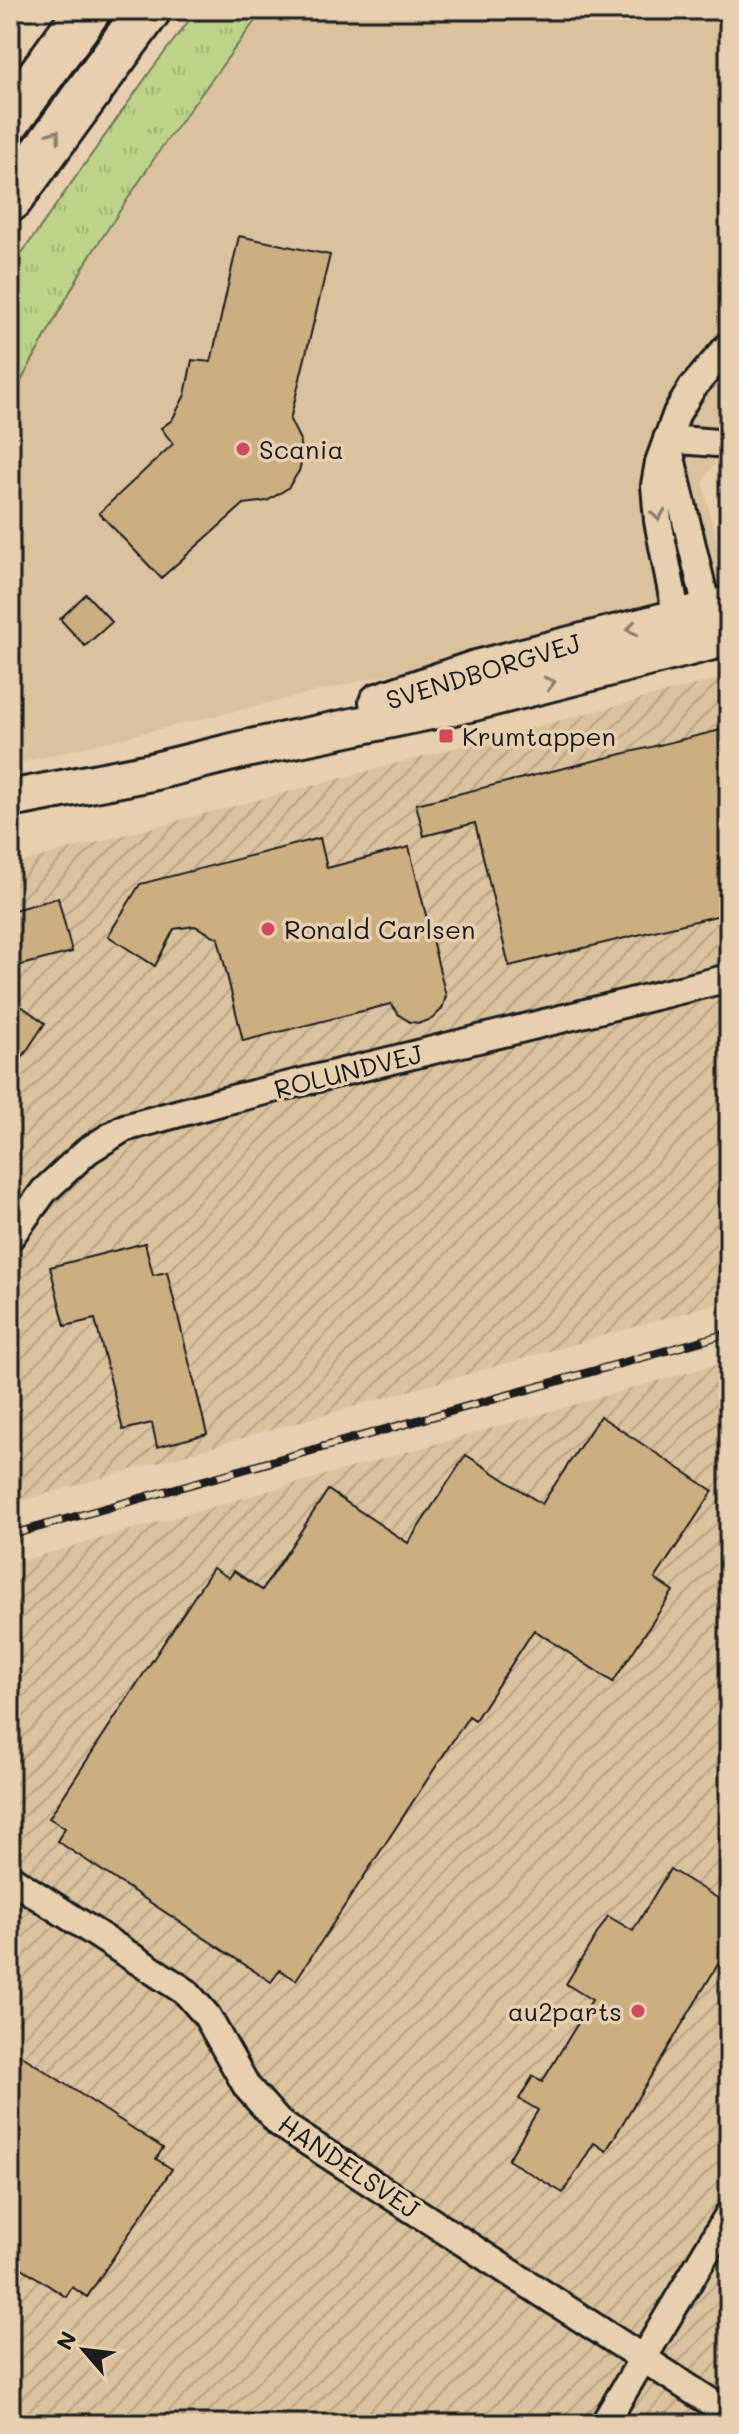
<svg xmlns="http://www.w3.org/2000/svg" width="739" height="2434" viewBox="0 0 739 2434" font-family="Mali,sans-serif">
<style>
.built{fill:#dbc29e}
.industrial{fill:url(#industrial-furrows)}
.grass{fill:url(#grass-tufts);stroke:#6c7852;stroke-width:2}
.building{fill:#cbaf81;stroke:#1c1c1c;stroke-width:2}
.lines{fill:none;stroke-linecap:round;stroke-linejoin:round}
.street-casing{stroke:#1c1c1c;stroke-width:32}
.secondary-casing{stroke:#1c1c1c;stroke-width:42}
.highway-casing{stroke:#1c1c1c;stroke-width:50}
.street{stroke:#e7cfaf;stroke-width:26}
.secondary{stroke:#e7cfaf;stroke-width:36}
.highway{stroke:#e7cfaf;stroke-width:44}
.rail-casing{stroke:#1c1c1c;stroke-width:9}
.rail{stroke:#e7cfaf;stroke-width:6;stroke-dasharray:18;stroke-linecap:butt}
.oneway{stroke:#8c7e6d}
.poi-dot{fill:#d1495b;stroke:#e7cfaf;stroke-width:3}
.labels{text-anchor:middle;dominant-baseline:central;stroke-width:7;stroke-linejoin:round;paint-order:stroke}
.poi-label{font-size:26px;fill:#1c1c1c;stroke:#e7cfaf;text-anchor:start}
.street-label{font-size:26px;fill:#1c1c1c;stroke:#e7cfaf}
</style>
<defs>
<pattern id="industrial-furrows" width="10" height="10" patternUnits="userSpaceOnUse" patternTransform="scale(2)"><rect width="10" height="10" fill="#dbc29e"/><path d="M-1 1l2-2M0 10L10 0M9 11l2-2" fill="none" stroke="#bba688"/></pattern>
<pattern id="grass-tufts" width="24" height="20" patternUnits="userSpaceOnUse" patternTransform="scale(2)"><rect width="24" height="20" fill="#bdd389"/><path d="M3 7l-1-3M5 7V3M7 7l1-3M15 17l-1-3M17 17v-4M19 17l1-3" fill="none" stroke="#a2b576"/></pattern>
</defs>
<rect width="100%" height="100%" fill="#e7cfaf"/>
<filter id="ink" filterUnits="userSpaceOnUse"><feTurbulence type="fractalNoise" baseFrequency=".0125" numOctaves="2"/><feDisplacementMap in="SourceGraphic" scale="16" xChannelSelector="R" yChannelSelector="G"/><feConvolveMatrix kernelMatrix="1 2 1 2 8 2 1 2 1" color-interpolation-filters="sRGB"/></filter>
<g filter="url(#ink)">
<path class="built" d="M263,10H729V439L703,482L727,593L10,765V401L88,259L199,96Z"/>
<path class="industrial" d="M729,676V1300L10,1504V865Z
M729,1361V2424H10V1564Z"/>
<path class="grass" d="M197,10H263L162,147L88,259L10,401V270L152,69Z"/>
<path class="building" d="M239,236L330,255L290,420L300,440L301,463L299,471L288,488L267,501L244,504L161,578L99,513L173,444L161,428L172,420L185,395L192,360L211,362Z
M86,594L112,622L85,646L60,619Z
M729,728V913L509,966L475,823L424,836L416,804Z
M320,838L327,868L409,847L446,996L442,1009L432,1019L420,1023L410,1022L399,1015L391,1004L243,1041L218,938L195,926L174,929L155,966L108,936L140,884Z
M58,898L72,952L10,968V911Z
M10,998L45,1023L10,1076Z
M145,1243L153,1275L167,1272L207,1434L157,1447L152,1423L123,1430L95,1319L65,1326L50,1267Z
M600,1416L713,1491L655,1579L673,1591L613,1682L534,1630L475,1720L469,1716L296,1980L280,1970L271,1982L57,1841L65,1828L49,1818L213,1568L229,1578L234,1571L262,1590L328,1490L408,1543L466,1455L542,1504Z
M670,1869L729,1905V1946L606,2151L594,2143L563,2193L508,2160L538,2110L519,2099L533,2076L542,2082L592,2000L566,1984L608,1916L633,1931Z
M10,2048L163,2148L156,2159L172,2169L87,2297L72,2287L66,2297L10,2260Z"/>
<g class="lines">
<defs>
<path id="street" d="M667,439L729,444
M667,441L711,625
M680,633L658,521L655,485L659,462L677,413L692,388L729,345
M10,1237L44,1191L87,1151L124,1128L224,1101L729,978
M10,1878L186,1992L207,2016L247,2087L279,2123L729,2414
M604,2424L729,2214"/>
<path id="secondary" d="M378,702L476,669L729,605
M10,799L151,772L241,750L474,702L729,637"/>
<path id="highway" d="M10,118L88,10
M10,199L148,10"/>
</defs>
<use href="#street" class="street-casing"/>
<use href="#secondary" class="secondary-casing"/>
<use href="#highway" class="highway-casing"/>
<use href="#street" class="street"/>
<use href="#secondary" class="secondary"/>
<use href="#highway" class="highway"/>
<defs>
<path id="rail" d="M10,1535L729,1333"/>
</defs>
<use href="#rail" class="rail-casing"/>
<use href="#rail" class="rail"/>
</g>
<defs><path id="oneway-chevron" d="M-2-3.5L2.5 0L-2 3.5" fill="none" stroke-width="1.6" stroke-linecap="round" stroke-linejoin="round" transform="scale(2)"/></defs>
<g class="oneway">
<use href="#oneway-chevron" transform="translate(55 135) rotate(-54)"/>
<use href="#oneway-chevron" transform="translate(658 515) rotate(83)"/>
<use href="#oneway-chevron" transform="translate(632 629) rotate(166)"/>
<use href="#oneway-chevron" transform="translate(550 683) rotate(-14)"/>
</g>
</g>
<g class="poi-dot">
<circle cx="243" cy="449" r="8"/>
<rect x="438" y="728" width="16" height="16" rx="4"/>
<circle cx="268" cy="929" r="8"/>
<circle cx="638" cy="2011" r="8"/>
</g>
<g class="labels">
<g class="poi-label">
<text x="259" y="449">Scania</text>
<text x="462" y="736">Krumtappen</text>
<text x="284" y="929">Ronald Carlsen</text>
<text x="622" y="2011" text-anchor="end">au2parts</text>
</g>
<g class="street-label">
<text transform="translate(483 671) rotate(-17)">SVENDBORGVEJ</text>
<text transform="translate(348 1071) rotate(-14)">ROLUNDVEJ</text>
<text transform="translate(349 2166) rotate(34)">HANDELSVEJ</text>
</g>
</g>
<rect width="739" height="2434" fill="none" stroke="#e7cfaf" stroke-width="40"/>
<rect x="20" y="20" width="699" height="2394" fill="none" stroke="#1c1c1c" stroke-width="3" filter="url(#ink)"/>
<g transform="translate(84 2350) rotate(298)" stroke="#e7cfaf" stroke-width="6" paint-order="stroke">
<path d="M0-6L14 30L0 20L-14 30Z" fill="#1c1c1c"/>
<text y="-12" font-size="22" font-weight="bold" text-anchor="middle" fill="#1c1c1c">N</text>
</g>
</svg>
